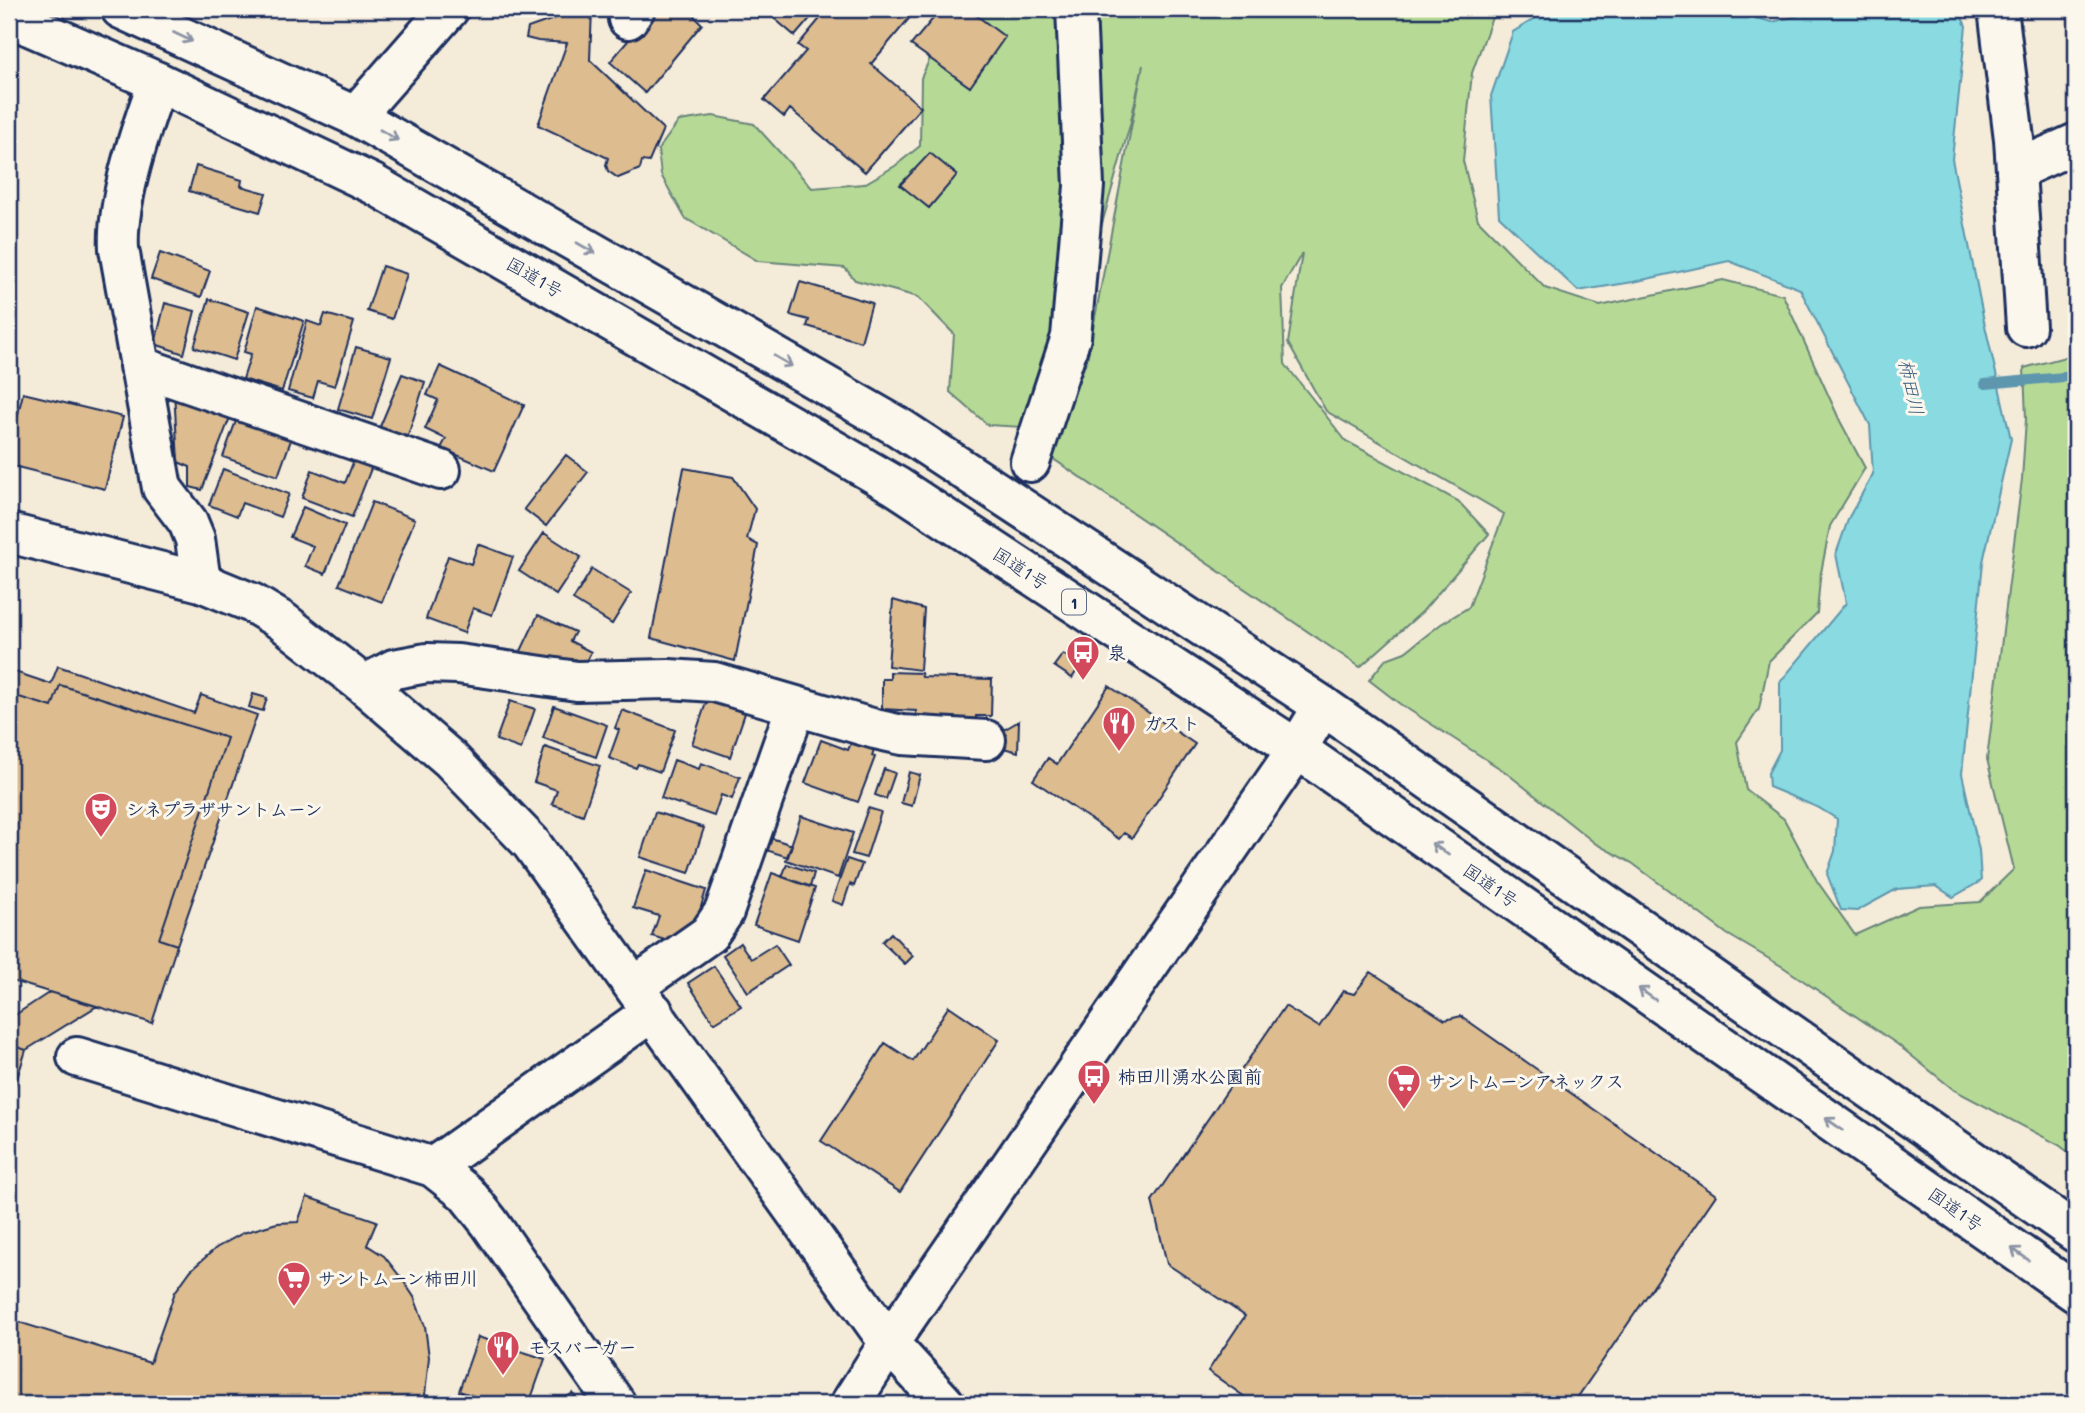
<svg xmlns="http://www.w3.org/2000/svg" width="2085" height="1413" viewBox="0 0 2085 1413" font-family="Mali,'Klee One',sans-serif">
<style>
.green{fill:#b6da95;stroke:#68847a;stroke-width:2}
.water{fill:#89dae1;stroke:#5d96ad;stroke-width:2}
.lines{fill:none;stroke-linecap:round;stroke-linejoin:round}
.stream{stroke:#5d96ad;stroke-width:10}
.building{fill:#ddbc8f;stroke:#1b2f5e;stroke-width:2}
.minor-casing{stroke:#1b2f5e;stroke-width:44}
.highway-casing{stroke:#1b2f5e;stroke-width:44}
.minor{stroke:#fbf7ec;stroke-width:38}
.highway{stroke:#fbf7ec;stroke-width:38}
.oneway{stroke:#8b93a5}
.labels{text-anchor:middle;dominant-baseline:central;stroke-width:6;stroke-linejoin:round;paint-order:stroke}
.shield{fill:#fbf7ec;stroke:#5e6b89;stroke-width:2}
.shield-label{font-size:16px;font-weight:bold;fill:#1b2f5e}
.street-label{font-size:18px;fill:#1b2f5e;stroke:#fbf7ec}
.poi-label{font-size:18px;font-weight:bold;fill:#1b2f5e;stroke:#fbf7ec;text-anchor:start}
.water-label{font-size:19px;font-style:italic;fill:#365a7f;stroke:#fbf7ec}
</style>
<rect width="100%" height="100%" fill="#f5ebd9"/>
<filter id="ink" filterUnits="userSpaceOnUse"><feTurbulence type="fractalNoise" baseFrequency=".0143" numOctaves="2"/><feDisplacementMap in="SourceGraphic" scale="14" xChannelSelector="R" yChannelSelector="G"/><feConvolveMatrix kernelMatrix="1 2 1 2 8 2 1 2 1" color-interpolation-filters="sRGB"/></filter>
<g filter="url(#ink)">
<path class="green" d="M936,9H1498L1494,12L1472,73L1463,161L1478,220L1545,288L1600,306L1723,280L1783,295L1840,421L1865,468L1830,526L1820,578L1817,613L1769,661L1759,709L1737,742L1746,790L1784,819L1817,881L1855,935L1919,906L1980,902L2014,869L1987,759L2022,479L2026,419L2024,368L2076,354V1158L2059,1145L1954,1090L1897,1044L1783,967L1727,934L1632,863L1596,844L1504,771L1400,704L1369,680L1386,659L1405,652L1441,624L1469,607L1504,514L1326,411L1288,343L1302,253L1282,288L1285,364L1346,441L1458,501L1489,534L1422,612L1360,667L1049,456L1087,360L1143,65L1130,125L1092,259L1023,427L988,425L950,392L954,334L918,297L855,280L845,268L758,261L685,218L661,175L658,150L679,121L713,116L754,124L812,188L864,184L895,166L920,146L921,78L933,52Z"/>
<path class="water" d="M1550,9H1723L1772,22L1797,16L1798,9H1958L1966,26L1952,159L1984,321L2011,439L1983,562L1962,774L1979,850L1981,881L1953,897L1936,886L1897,889L1857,911L1841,910L1827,874L1835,851L1837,819L1819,808L1769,787L1768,773L1780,750V682L1846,603L1836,554L1849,517L1873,474L1870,425L1800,289L1729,261L1633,282L1578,291L1499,216L1491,96L1513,32Z"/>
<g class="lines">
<path class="stream" d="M1985,384L2076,376"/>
</g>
<path class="building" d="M582,9H592L590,60L663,129L649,162L642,161L640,169L618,178L608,171L606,165L608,158L538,125L567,43L538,41L526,38L528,28Z
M655,9H700L694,16L702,24L645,93L610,62Z
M774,9H818L795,36L769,14Z
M828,9H917L871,64L921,107L865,172L790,109L784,117L764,100L806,51L798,45Z
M941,9H968L1005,37L970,87L911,45Z
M2063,9H2076V17L2062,14Z
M930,153L957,175L929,208L900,185Z
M196,166L242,180L241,186L266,193L260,212L189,191Z
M160,253L210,271L201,297L151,279Z
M382,266L407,274L392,319L367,311Z
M800,282L872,303L861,342L807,326L809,320L790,315Z
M209,299L249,312L234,360L194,347Z
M165,303L195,311L184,354L155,344Z
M257,306L304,321L282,391L243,379L251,354L244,352Z
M325,314L354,322L335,386L318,381L313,398L288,391L307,321L321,326Z
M356,347L391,357L372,419L338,409Z
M440,366L524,405L494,471L441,448L446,439L425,429L438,400L427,395Z
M402,374L425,382L407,439L379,429Z
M174,391L232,412L202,490L190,487V467L178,462Z
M23,393L123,417L105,489L9,465V452Z
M237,418L292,437L278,476L223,457Z
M566,455L588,472L546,526L524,509Z
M354,460L372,466L352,517L302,498L312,470L345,483Z
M684,468L733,477L755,509L747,539L758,545L735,661L651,638Z
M223,469L289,494L280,517L242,503L237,516L209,505Z
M372,502L415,519L382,602L339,585Z
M303,507L345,525L325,574L305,566L313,546L290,537Z
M544,533L581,557L556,595L519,571Z
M478,544L513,557L492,615L473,608L464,633L426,619L448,556L471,564Z
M592,569L631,593L612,624L573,600Z
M893,600L924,609L920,670L888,666Z
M538,615L575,632L570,641L591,652L585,664L575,659L571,667L520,653Z
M1063,654L1080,666L1072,678L1054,666Z
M58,666L194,713L201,695L257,715L177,945L159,939L227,738L60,685L52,707L9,694V670L51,684Z
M890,672L921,673L922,677L992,679L991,716H976V721L916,720V711L882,709V679H890Z
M60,685L227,738L159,939L177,945L152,1023L9,980V694L52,707Z
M1109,686L1195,744L1132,838L1124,833L1119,839L1033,780L1048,758L1057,764Z
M253,694L267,698L263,711L249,707Z
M707,700L745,713L730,757L692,744Z
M510,701L535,709L521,749L496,740Z
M554,706L607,725L596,757L543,738Z
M622,710L675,730L660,772L638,764L636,768L609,758L619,730L615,728Z
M1019,721L1018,752L996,746L997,734Z
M821,740L848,750L852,741L874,749L872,756L875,757L858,802L805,783Z
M545,747L600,766L583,815L552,804L557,790L534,782Z
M674,760L699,769L701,763L740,777L732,799L721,795L714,816L661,798Z
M884,769L895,773L886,799L875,795Z
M909,772L920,775L912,806L901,803Z
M868,808L881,812L866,858L852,854Z
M655,812L704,828L689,873L640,857Z
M801,816L853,833L838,878L786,860Z
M771,838L792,845L788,857L766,850Z
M847,859L862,864L854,886L850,884L843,905L832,901Z
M787,864L814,873L810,887L782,877Z
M646,870L706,890L698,917L668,941L652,936L659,916L633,908Z
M772,873L815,888L798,940L754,925Z
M891,933L913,956L905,964L882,942Z
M740,943L751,959L775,944L789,965L748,992L723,955Z
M714,966L741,1006L714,1023L688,983Z
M1371,972L1445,1020L1461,1016L1716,1195L1573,1404H1255L1208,1371L1245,1316L1167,1264L1152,1201L1285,1006L1319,1027L1343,991L1354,994Z
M50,992L97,1006L26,1050L9,1044V1019Z
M949,1006L999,1040L900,1192L821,1141L885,1043L913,1061Z
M9,1044L26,1050L9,1104Z
M307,1197L377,1221L367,1245L384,1256L402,1279L414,1297L425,1326L429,1357L425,1395L422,1404H9V1319L150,1363L175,1292L191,1270L216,1248L243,1233L277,1223L298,1222Z
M478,1337L545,1359L529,1404H499L459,1391Z
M573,1393L579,1404H563L561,1401Z
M425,1395L449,1403V1404H422Z"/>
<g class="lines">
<defs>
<path id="minor" d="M1998,9L2014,139L2026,327
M628,19L635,9
M158,82C141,128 116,201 119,249L162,488L188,522L195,539L201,582
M355,116L449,9
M2016,170L2076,143
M139,366L441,470
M1030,462L1071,337L1084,186L1076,9
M9,533L201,582L252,603L282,621L364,685L450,759L531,843L889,1343L945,1404
M364,685L394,669L427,663L458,664L577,681L669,679L714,682L875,729L902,735L986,740
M635,986L709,934L724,912L796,706
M77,1057L433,1167L466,1193L489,1222L616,1404
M433,1167L653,1011
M850,1404L889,1343L1297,749L1323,706"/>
<path id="highway" d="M121,9L355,116L900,428L1323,706L2076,1233
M9,17L158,82L373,184L896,486L1297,749L2076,1293"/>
</defs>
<use href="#minor" class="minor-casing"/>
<use href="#highway" class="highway-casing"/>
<use href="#minor" class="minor"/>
<use href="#highway" class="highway"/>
</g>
<defs><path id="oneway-shaft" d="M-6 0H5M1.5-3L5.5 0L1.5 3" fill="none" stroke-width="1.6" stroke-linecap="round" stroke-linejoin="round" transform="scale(1.75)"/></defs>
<g class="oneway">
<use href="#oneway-shaft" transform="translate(183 37) rotate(25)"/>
<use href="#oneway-shaft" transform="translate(389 135) rotate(30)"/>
<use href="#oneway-shaft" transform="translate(586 248) rotate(30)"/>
<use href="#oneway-shaft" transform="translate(783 361) rotate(30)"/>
<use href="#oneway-shaft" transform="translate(1440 849) rotate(-145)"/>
<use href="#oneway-shaft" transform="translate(1647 994) rotate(-145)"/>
<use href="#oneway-shaft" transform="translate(1834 1124) rotate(-145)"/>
<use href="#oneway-shaft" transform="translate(2020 1254) rotate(-145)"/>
</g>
</g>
<defs>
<symbol id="bus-pin" viewBox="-11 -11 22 30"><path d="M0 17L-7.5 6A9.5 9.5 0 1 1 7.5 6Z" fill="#d1495b" stroke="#fbf7ec"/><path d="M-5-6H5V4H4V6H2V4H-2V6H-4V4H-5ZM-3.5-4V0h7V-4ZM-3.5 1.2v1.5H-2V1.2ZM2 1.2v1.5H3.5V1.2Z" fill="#fff"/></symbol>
<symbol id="restaurant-pin" viewBox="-11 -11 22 30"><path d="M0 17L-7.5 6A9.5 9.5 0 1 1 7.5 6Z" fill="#d1495b" stroke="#fbf7ec"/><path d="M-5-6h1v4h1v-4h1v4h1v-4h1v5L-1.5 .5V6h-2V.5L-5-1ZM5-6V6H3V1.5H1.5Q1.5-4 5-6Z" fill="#fff"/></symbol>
<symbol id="theatre-pin" viewBox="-11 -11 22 30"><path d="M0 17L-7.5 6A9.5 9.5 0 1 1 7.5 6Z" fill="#d1495b" stroke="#fbf7ec"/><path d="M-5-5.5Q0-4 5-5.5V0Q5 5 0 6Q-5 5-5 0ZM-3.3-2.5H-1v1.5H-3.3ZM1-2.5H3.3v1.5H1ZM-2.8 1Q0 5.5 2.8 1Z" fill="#fff"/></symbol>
<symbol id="supermarket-pin" viewBox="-11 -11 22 30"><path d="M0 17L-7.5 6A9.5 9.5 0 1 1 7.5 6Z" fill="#d1495b" stroke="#fbf7ec"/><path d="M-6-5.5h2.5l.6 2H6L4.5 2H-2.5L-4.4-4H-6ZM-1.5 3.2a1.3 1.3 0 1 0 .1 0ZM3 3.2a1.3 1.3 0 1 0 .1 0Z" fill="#fff"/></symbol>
</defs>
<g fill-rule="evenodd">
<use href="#bus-pin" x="1064" y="633" width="38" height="52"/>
<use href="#restaurant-pin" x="1100" y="704" width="38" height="52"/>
<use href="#theatre-pin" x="82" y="790" width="38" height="52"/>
<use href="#bus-pin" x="1075" y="1057" width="38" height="52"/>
<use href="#supermarket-pin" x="1385" y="1062" width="38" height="52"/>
<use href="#supermarket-pin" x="275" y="1259" width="38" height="52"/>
<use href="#restaurant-pin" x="484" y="1328" width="38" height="52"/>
</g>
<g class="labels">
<rect class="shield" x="1062" y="589.5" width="24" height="25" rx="5"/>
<g class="shield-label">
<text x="1074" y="602">1</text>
</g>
<g class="street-label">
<text transform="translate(535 277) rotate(30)">国道1号</text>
<text transform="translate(1021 568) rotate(33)">国道1号</text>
<text transform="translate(1491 885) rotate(35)">国道1号</text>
<text transform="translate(1956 1209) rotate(35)">国道1号</text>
</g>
<g class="poi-label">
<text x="1108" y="652">泉</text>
<text x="1144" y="723">ガスト</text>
<text x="126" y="809">シネプラザサントムーン</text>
<text x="1118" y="1076">柿田川湧水公園前</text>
<text x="1428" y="1081">サントムーンアネックス</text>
<text x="318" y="1278">サントムーン柿田川</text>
<text x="528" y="1347">モスバーガー</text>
</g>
<g class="water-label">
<text transform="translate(1912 387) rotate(78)">柿田川</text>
</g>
</g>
<rect width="2085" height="1413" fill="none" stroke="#fbf7ec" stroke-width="35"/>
<rect x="18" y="18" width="2050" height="1378" fill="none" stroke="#1b2f5e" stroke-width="2.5" filter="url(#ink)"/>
</svg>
